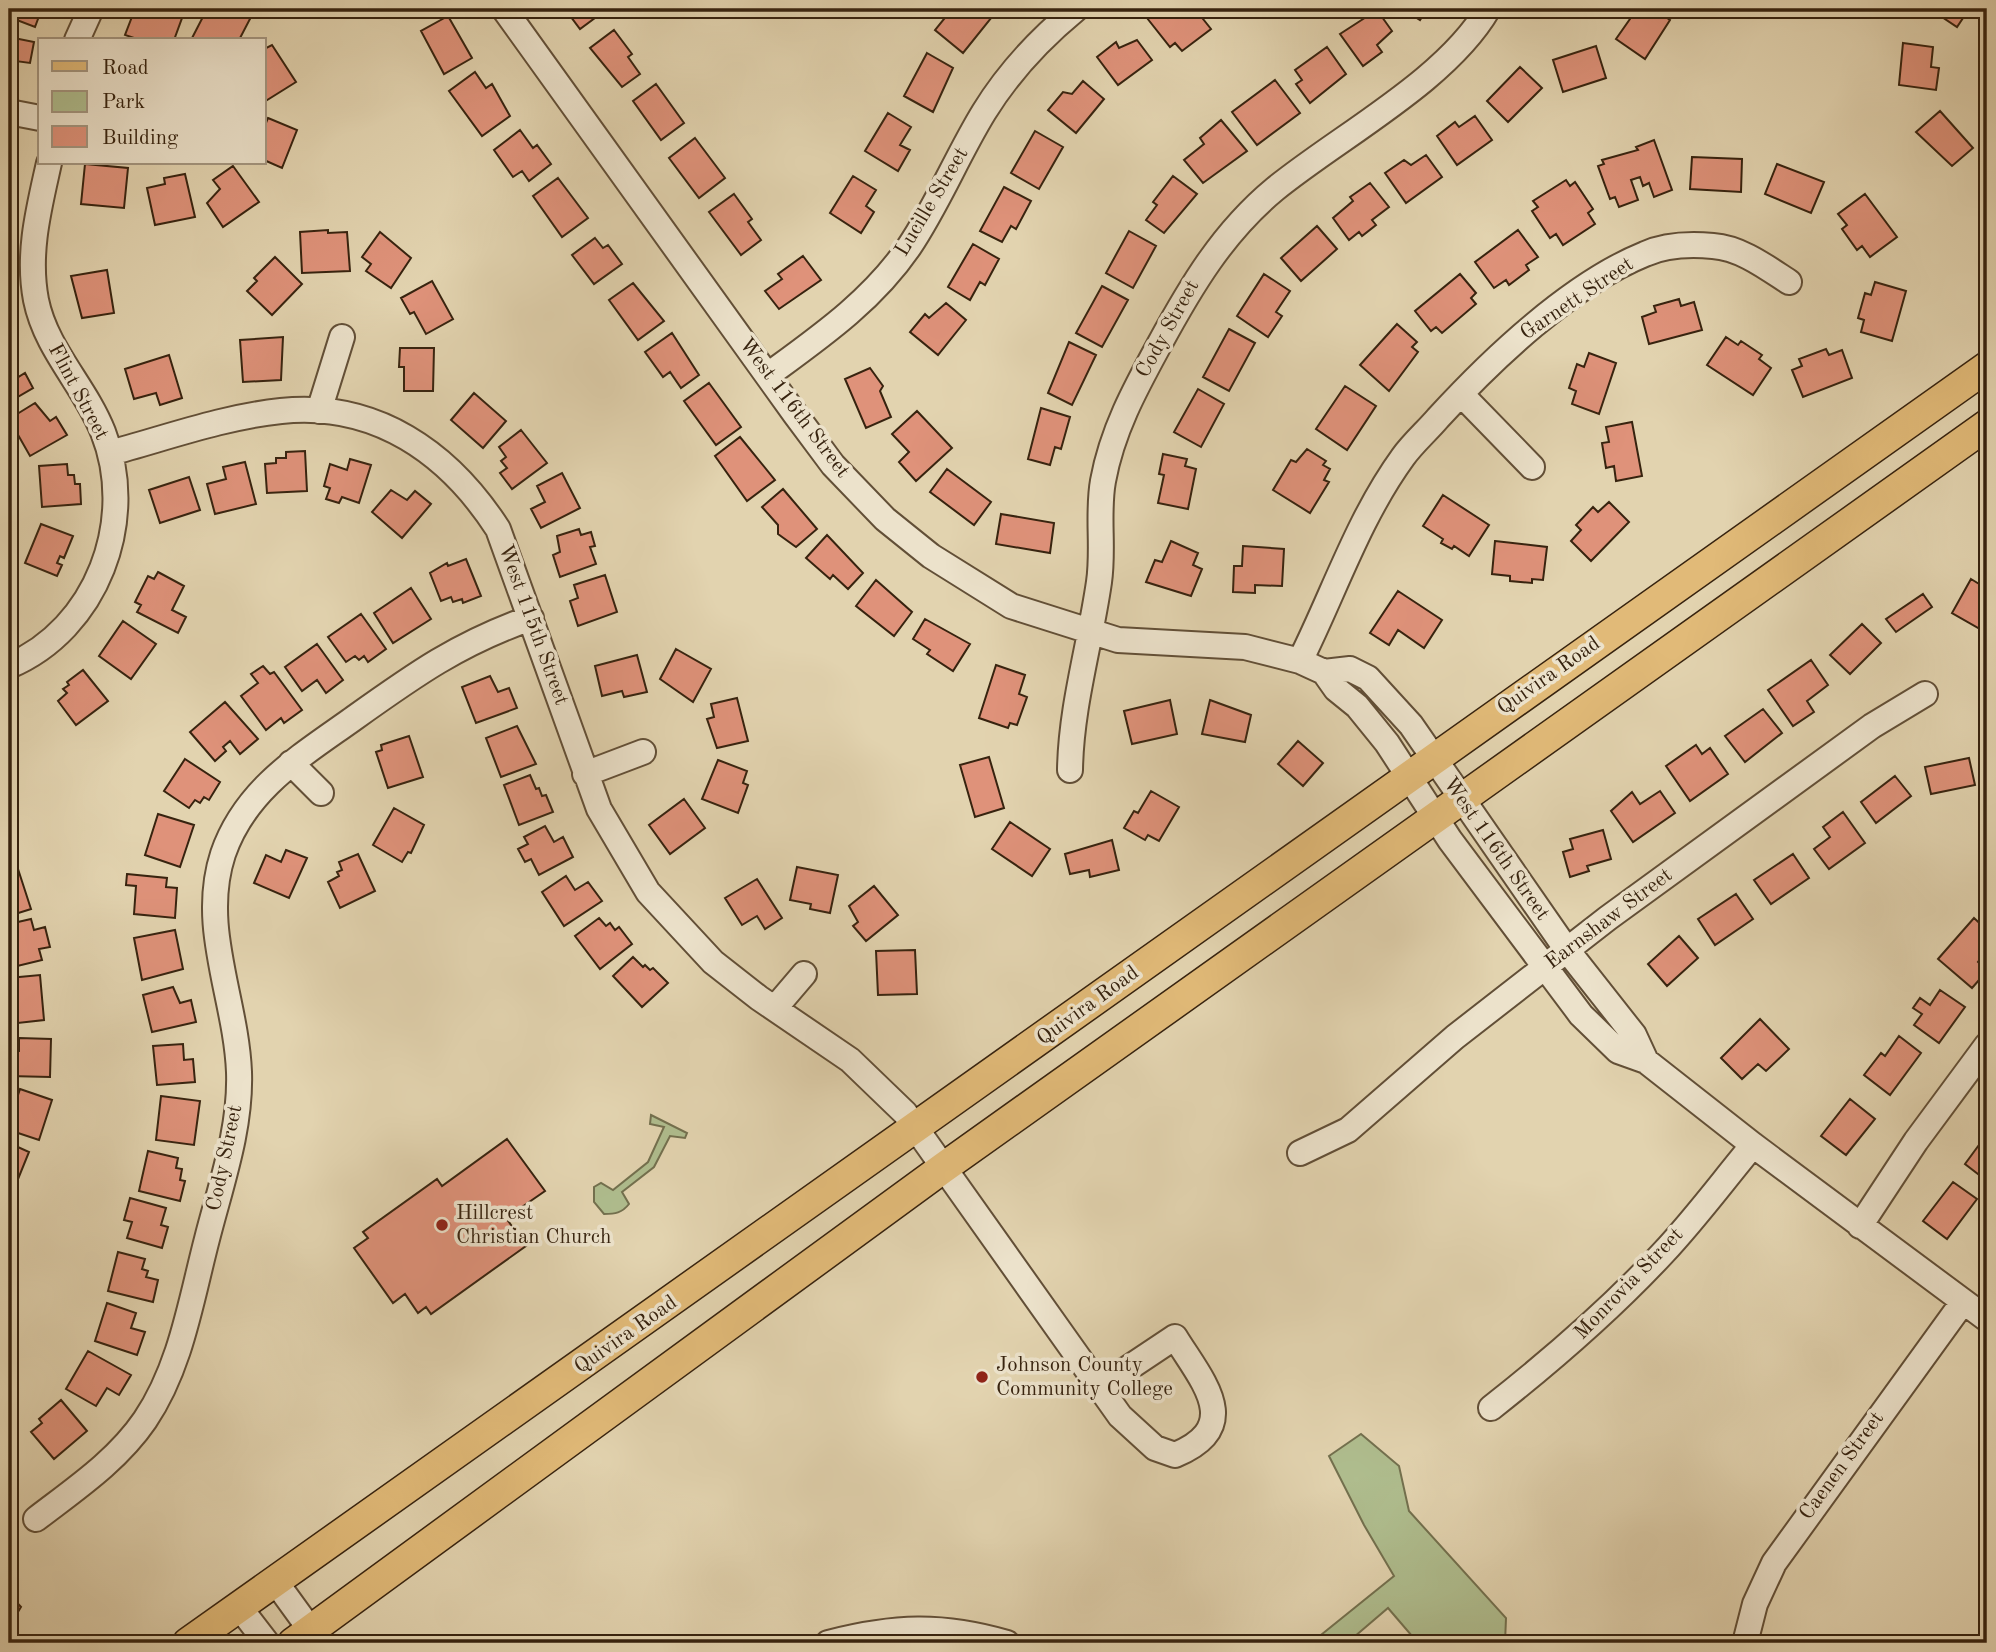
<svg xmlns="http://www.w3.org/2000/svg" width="1996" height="1652" viewBox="0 0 1996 1652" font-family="'Old Standard TT',serif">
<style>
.green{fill:#afbd8e;stroke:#73704e;stroke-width:2}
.building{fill:#df927a;stroke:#37230f;stroke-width:2}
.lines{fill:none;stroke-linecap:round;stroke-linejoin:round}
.minor-casing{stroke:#624f37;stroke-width:28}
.major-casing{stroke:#37230f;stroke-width:33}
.minor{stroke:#ece2cb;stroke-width:24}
.major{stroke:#e1ba78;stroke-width:30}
.poi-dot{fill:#8f2418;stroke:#ece2cb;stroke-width:2.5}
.labels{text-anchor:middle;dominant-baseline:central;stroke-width:7;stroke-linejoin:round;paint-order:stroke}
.street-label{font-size:21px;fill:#37230f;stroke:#ece2cb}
.poi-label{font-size:21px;fill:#37230f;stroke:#ece2cb;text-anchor:start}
</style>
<rect width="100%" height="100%" fill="#e2d3af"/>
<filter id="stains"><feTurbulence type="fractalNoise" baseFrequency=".00286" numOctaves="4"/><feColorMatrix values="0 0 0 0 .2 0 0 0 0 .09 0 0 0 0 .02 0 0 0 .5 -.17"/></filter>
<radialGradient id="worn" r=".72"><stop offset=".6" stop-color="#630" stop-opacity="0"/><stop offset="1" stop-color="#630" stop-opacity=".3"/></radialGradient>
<path class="green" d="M651,1115L687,1133L685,1138L670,1136L654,1167L622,1192L629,1204C622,1213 615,1214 604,1214L594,1202V1187L601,1183L613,1190L648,1162L664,1127L650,1124Z
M1361,1434L1399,1466L1409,1511L1506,1618L1505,1643H1418L1388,1608L1347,1643H1311L1394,1576L1364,1525L1329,1456Z"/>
<path class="building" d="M9,9H50L48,13L41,11L35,27L9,17Z
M135,9H157L182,18L174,40H140L125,35Z
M207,9H235L251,17L239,40H191Z
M565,9H601L603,12L580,29Z
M767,9H812V15L767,16Z
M952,9H982L992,17L963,53L935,30Z
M1159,9H1195L1211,29L1182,51L1175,43L1170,47L1147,18Z
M1403,9H1427L1420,20Z
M1637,9H1654L1670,20L1645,59L1616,39Z
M1930,9H1969L1957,27Z
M1377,10L1392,31L1377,45L1382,52L1363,66L1340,34Z
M448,16L472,58L444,74L421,31Z
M614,30L632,54L628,57L640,74L622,87L590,48Z
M9,37L34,42L30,63L16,61L12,80L9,79Z
M1137,40L1152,60L1118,85L1097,57L1116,42L1119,48Z
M1903,43L1933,47L1931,67L1939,68L1936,90L1899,85Z
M272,45L296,82L264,102V49Z
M1596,46L1606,78L1563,92L1553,60Z
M1327,47L1346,74L1310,103L1296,84L1302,80L1295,70Z
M927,53L953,68L933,112L904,96Z
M1520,67L1542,88L1508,122L1487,101Z
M475,72L486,88L492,84L510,116L482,136L449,91Z
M1275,80L1300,113L1257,145L1232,112Z
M1083,81L1104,99L1076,133L1048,110L1063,92L1072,94Z
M656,84L684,123L661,140L633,101Z
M1940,111L1973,148L1952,166L1916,132Z
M888,113L911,127L900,145L910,150L898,171L865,151Z
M1475,116L1492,140L1457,165L1437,136L1455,122L1459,127Z
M268,118L297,130L282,168L264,160V128Z
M1221,120L1247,151L1203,183L1184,160L1204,144L1200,138Z
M520,130L533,148L537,145L551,164L529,181L522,171L513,177L494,150Z
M1035,131L1063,147L1039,189L1011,173Z
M695,138L725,178L699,198L669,158Z
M1654,140L1672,190L1654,197L1649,183L1643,186L1640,177L1631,180L1638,200L1619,207L1615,197L1610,199L1598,166L1604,164L1602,160L1638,150L1636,147Z
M9,146H13L9,170Z
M1426,155L1442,177L1406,203L1385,173L1404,160L1411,165Z
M1692,157L1742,159L1741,192L1690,189Z
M85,164L128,168L124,208L81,204Z
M1777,164L1824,182L1811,213L1765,194Z
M233,166L259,202L223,227L207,203L220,189L213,180Z
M185,174L195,217L155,225L147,188L165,184L164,178Z
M853,176L876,190L866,206L874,212L861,233L830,213Z
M1173,176L1197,194L1164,233L1146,220L1157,205L1153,202Z
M558,178L588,218L562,237L533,196Z
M1566,180L1570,186L1575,182L1593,209L1588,213L1595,224L1563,245L1556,234L1550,238L1532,211L1538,207L1533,201Z
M1370,183L1389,207L1372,220L1376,225L1362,236L1359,232L1349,240L1333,218L1353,201L1350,197Z
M1004,187L1031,201L1016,229L1011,226L1002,242L980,231Z
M734,194L752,219L748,222L761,240L741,255L709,212Z
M1865,194L1897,237L1870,257L1862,246L1857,250L1842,229L1847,225L1838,214Z
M1317,226L1337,249L1301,281L1281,258Z
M328,230V233L347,232L350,271L302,273L300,232Z
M1518,230L1538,257L1526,265L1529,270L1509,285L1506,280L1494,288L1475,262Z
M1129,231L1156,246L1133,288L1106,273Z
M380,232L411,258L391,288L366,271L371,264L362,257Z
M595,238L603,248L608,245L622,264L594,284L572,255Z
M973,244L999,259L985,285L980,282L970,300L948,287Z
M803,256L821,280L779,309L765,291L782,279L778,274Z
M275,257L302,284L272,315L247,291L257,281L254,278Z
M107,270L114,313L82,318L71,276Z
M1264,274L1290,291L1276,312L1282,316L1268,337L1237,316Z
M1460,274L1476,293L1471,298L1476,304L1442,333L1436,327L1431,331L1415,311Z
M432,281L453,319L426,334L414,312L410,314L401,298Z
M1875,282L1906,291L1892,341L1861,332L1864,320L1858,318L1865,293L1871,295Z
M633,283L664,321L638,340L609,300Z
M1102,286L1128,300L1102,347L1076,333Z
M1679,299L1681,306L1694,302L1702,330L1649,344L1642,317L1656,312L1654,306Z
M946,303L966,320L938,355L910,332L925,314L929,318Z
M1397,324L1417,342L1412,347L1418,352L1389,391L1360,365Z
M1229,329L1255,343L1229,391L1203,377Z
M672,333L699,375L681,388L670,372L663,377L645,352Z
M283,337L281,380L243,382L240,340Z
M1726,337L1738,345L1741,341L1762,355L1759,359L1771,368L1753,395L1707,365Z
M1069,342L1096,355L1072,405L1048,393Z
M400,348H434L433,391H404V367H399Z
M1826,349L1829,355L1842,350L1852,378L1803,397L1792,370L1802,366L1799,359Z
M1589,353L1616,363L1599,414L1572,404L1576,391L1569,388L1577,364L1584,367Z
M169,355L182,398L160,405L156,393L134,399L125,369Z
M9,368L15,379L25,373L33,388L9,402Z
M870,368L883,386L880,391L891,417L866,428L845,379Z
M709,383L741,427L716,445L684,401Z
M1345,386L1376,406L1347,450L1316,429Z
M1198,389L1224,404L1201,447L1174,432Z
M474,393L506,421L483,448L451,420Z
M35,403L50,421L56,417L67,435L30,456L9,419Z
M1041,408L1070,417L1061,449L1055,447L1050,465L1028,459Z
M917,411L952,448L916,481L899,462L909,452L892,434Z
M1632,422L1642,476L1616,481L1614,466L1606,468L1602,443L1609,442L1606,427Z
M521,430L547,463L512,489L500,473L507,468L501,461L506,457L499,447Z
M740,437L775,480L747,501L715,456Z
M1307,449L1326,461L1323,465L1330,469L1324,480L1329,482L1310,513L1273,490L1291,460L1296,462Z
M305,451L307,491L267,493L265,464L276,463V458H286V452Z
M1163,454L1187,459L1185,466L1196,469L1188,509L1158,503L1164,475L1159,474Z
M350,459L371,465L359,503L342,497L339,503L326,499L330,488L324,486L330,464L347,470Z
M245,462L256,504L215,514L207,484L226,479L223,467Z
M67,464L68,475H74L75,484H80L81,504L42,507L39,466Z
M947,469L991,502L974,525L930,492Z
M562,473L580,508L541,528L531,509L545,502L537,486Z
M189,477L200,510L160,523L149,490Z
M783,489L817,529L796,547L778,534V525L762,507Z
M391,490L407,500L415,491L431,504L402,538L372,512Z
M1443,495L1489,525L1469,556L1454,546L1452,549L1441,543L1443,539L1423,526Z
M1609,502L1629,522L1591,561L1571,541L1581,530L1576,525L1593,507L1598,512Z
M1001,514L1054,523L1050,553L996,544Z
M41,524L73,536L64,558L60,556L57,563L62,565L57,576L25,563Z
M579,529L581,535L591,532L595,546L590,547L596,564L560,577L553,555L560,552L557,536Z
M827,535L863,573L848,589L833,575L830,579L806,558Z
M1171,541L1198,553L1193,565L1202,569L1191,596L1146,582L1155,560L1162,562Z
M1495,541L1547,547L1543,580L1532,579V583L1510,581V576L1492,574Z
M1243,546L1284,549L1282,586L1255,585V593L1233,592L1234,566H1242Z
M466,559L481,596L463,603L462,599L453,602L451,597L441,601L430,573L447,563L448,566Z
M158,572L184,586L172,610L186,617L178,633L137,612L141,605L135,602L148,576L154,579Z
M605,575L617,612L578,626L570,601L578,598L574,585Z
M1971,579L1984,587L1980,593L1987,598V633L1952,613Z
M876,580L912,612L894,636L856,606Z
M411,588L431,619L393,643L374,613Z
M1398,591L1442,620L1424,648L1398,630L1389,645L1370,633Z
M1923,594L1932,607L1896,632L1886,619Z
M361,614L386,649L368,662L364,656L359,660L355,656L346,662L328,637Z
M925,619L970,644L953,671L927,654L930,650L913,639Z
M123,621L156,644L131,679L99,656Z
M1862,624L1881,643L1850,674L1830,655Z
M317,644L343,680L326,693L317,680L302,691L285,667Z
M676,649L711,669L693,702L660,679Z
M637,655L647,692L624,697L622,691L602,696L595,666Z
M1811,660L1828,685L1807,701L1814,712L1793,726L1768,690Z
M996,665L1025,675L1019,694L1027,697L1017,725L1010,723L1008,728L979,718Z
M263,666L270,674L274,672L302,710L284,723L281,718L266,730L241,696L258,683L251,674Z
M83,670L108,701L76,725L58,701L67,693L63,689L69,685L67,682Z
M490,676L498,692L509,688L517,708L476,723L462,687Z
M737,698L748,741L717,748L707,719L714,717L711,704Z
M1170,700L1177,734L1132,744L1124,711Z
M1210,700L1251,715L1245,742L1202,734Z
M225,702L258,739L240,754L230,741L223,747L226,751L215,761L190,732Z
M1763,709L1782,733L1745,762L1725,736Z
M517,726L536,764L501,777L486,738Z
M409,736L423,777L388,788L376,752L382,750L381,745Z
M1298,741L1323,763L1303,786L1278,764Z
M1696,745L1702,754L1710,748L1728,774L1690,801L1666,766Z
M989,757L1004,808L975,817L960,765Z
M1969,758L1975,785L1931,794L1925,767Z
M185,759L220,782L209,800L204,797L200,803L195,800L189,808L164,791Z
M718,760L747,771L743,783L748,785L738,813L702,799Z
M530,775L536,789L539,788L542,796L546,795L553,812L519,825L504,785Z
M1895,776L1911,796L1876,823L1861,802Z
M1151,791L1179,807L1159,841L1148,835L1145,840L1124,828L1134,811L1138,813Z
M1660,791L1675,813L1633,842L1611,811L1632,792L1640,804Z
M684,799L705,828L670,854L649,825Z
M394,808L424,825L411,853L408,852L402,862L373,845Z
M1843,812L1865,843L1829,869L1814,849L1830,837L1823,827Z
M158,814L194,825L180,867L145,855Z
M1010,822L1050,849L1032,876L992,849Z
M545,826L554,842L563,837L573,857L539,875L531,859L525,862L518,849L528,844L524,837Z
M1603,830L1611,859L1587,866L1589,871L1570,877L1563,852L1573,849L1570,839Z
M1112,840L1119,870L1090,877L1089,870L1070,874L1065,854Z
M286,850L307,858L289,898L254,883L266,855L281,862Z
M358,854L375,891L340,908L328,882L339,876L337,872L342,870L339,862Z
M1793,854L1809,878L1771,904L1754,880Z
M797,867L838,875L830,913L810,909L811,904L790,900Z
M18,869L31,909L9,916V872Z
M127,874L167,878L166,887L177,888L175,918L134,914L136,886L126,885Z
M566,876L575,890L588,882L602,901L564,926L542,892Z
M757,879L782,918L765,929L757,916L742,925L725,898Z
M874,886L898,915L866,941L853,926L858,922L849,906Z
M1736,894L1753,919L1715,945L1698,919Z
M599,918L606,926L610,923L615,930L619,927L632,944L600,969L575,936Z
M1974,918L1987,930V950L1978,962L1987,971L1972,988L1938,959Z
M31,919L34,930L45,927L50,947L39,949L42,960L9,968V924Z
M175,930L183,969L142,980L134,938Z
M1679,936L1698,958L1667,986L1648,964Z
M915,950L917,994L878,995L876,951Z
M633,957L643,967L645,965L650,970L653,968L668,983L642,1007L613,976Z
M40,975L44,1020L9,1024V978Z
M173,987L180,1003L191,1000L196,1022L152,1032L143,995Z
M1940,990L1965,1007L1939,1043L1914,1025L1922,1014L1913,1008L1920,998L1930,1005Z
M1760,1019L1789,1049L1766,1071L1758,1064L1742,1079L1721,1058Z
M1899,1036L1921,1053L1890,1095L1864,1075L1881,1053L1885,1056Z
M19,1038L51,1039L50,1077L9,1076V1050L19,1051Z
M183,1044L184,1060L193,1059L195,1082L157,1085L153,1046Z
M20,1089L52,1100L39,1140L9,1130V1095L17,1098Z
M161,1096L200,1101L194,1145L156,1140Z
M1850,1099L1875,1119L1846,1155L1821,1136Z
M1987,1134V1181L1965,1164Z
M507,1139L545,1191L506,1218L526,1246L431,1314L426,1307L418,1313L405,1294L393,1303L354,1248L368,1238L363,1232L437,1179L442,1186Z
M9,1143L29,1152L14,1189L9,1186Z
M148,1151L178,1158L176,1168L182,1169L180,1180L185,1181L180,1201L139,1191Z
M1953,1182L1977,1199L1947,1239L1923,1221Z
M130,1198L166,1208L161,1225L168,1227L162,1248L127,1238L132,1222L124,1220Z
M9,1201L15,1204L9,1219Z
M118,1252L145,1259L142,1269L148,1271L146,1277L158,1280L153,1302L108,1291Z
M107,1303L136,1313L131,1328L145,1332L137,1355L95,1341Z
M88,1351L131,1375L119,1395L107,1388L96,1406L66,1389Z
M61,1400L87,1431L54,1459L31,1432L42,1423L39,1419Z
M9,1433L17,1443L9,1449Z
M9,1594L21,1607L9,1627Z"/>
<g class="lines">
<defs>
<path id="minor" d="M504,9L795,414L833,465L885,519L931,556L1011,606L1118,640L1245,647L1300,661L1324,672L1350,669L1368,678L1411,725L1567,950L1634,1035L1646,1061
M77,40L91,9
M9,112L40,118
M768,375C820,337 872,301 909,247C938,204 957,156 984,112C1008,73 1042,37 1076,9
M1461,394L1532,467
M319,411L342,337
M110,453C166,438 223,417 281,411C376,401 449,453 498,529L599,809L648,892L713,962L759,998L850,1060L905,1113L1120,1416L1155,1448L1175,1455C1245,1426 1202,1381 1175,1337L1100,1387
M1300,661C1334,593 1358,519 1403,457C1413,443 1427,431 1438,418C1492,359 1571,284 1645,254C1665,245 1691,244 1713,246C1741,248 1766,267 1789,282
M9,666C97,629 138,520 103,432C85,386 46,350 36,300C27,253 39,208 49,163
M1324,672L1336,689L1357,706L1387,743L1450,840L1581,1015L1618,1051L1646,1061L1753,1145L1987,1319
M291,763L321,793
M1070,770C1071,706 1090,645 1099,582C1104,548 1097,514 1103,481C1112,431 1135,389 1159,345C1191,286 1223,232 1275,189C1340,136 1446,81 1488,9
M585,774L643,752
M775,1008L804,974
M1300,1153L1348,1130L1455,1037L1608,918L1872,726L1925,694
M1860,1226L1916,1141L1987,1045
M1491,1408C1552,1360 1610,1310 1663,1253C1695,1219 1723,1181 1753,1145
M36,1519C75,1489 117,1461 145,1420C181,1367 191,1300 207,1239C221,1184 241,1129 239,1072C236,998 199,927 223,854C245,790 298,758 350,721C413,676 457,644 531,618
M275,1581L320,1643
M240,1608L267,1643
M828,1643C894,1626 942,1624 1007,1643
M1745,1643L1755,1604L1774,1563L1963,1302"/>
<path id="major" d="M188,1643L1987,367
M293,1643L943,1168L1987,425"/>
</defs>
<use href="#minor" class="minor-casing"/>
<use href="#major" class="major-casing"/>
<use href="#minor" class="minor"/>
<use href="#major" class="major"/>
</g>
<g class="poi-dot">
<circle cx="442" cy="1225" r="7"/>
<circle cx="982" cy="1377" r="7"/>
</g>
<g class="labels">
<g class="street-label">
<text transform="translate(932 202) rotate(-59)">Lucille Street</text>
<text transform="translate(1577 299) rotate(-34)">Garnett Street</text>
<text transform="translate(1168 329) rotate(-61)">Cody Street</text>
<text transform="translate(78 392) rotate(62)">Flint Street</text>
<text transform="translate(794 408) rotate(53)">West 116th Street</text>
<text transform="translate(533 625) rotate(70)">West 115th Street</text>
<text transform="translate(1549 676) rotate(-35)">Quivira Road</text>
<text transform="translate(1496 849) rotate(55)">West 116th Street</text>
<text transform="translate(1609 919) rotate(-37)">Earnshaw Street</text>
<text transform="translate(1088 1006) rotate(-36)">Quivira Road</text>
<text transform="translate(225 1158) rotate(-78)">Cody Street</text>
<text transform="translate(1629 1284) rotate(-46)">Monrovia Street</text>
<text transform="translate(626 1335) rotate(-35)">Quivira Road</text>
<text transform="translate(1842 1466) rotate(-54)">Caenen Street</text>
</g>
<g class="poi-label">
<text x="456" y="1213">Hillcrest<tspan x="456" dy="24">Christian Church</tspan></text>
<text x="996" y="1365">Johnson County<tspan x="996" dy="24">Community College</tspan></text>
</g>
</g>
<rect width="1996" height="1652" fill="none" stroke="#e2d3af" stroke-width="35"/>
<rect x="10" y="10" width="1975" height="1631" fill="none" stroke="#37230f" stroke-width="3.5"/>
<rect x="18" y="18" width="1961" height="1617" fill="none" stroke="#37230f" stroke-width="2"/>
<rect x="38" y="38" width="228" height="126" fill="#ece2cb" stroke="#a49680" stroke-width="2"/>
<rect x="52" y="61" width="35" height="10" fill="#e1ba78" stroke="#a49680" stroke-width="2"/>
<text x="102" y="74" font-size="21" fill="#37230f">Road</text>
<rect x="52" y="91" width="35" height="21" fill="#afbd8e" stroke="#a49680" stroke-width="2"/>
<text x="102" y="108" font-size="21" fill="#37230f">Park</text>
<rect x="52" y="126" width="35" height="21" fill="#df927a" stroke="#a49680" stroke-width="2"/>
<text x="102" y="144" font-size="21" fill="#37230f">Building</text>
<rect width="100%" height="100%" filter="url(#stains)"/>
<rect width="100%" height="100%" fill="url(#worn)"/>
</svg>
